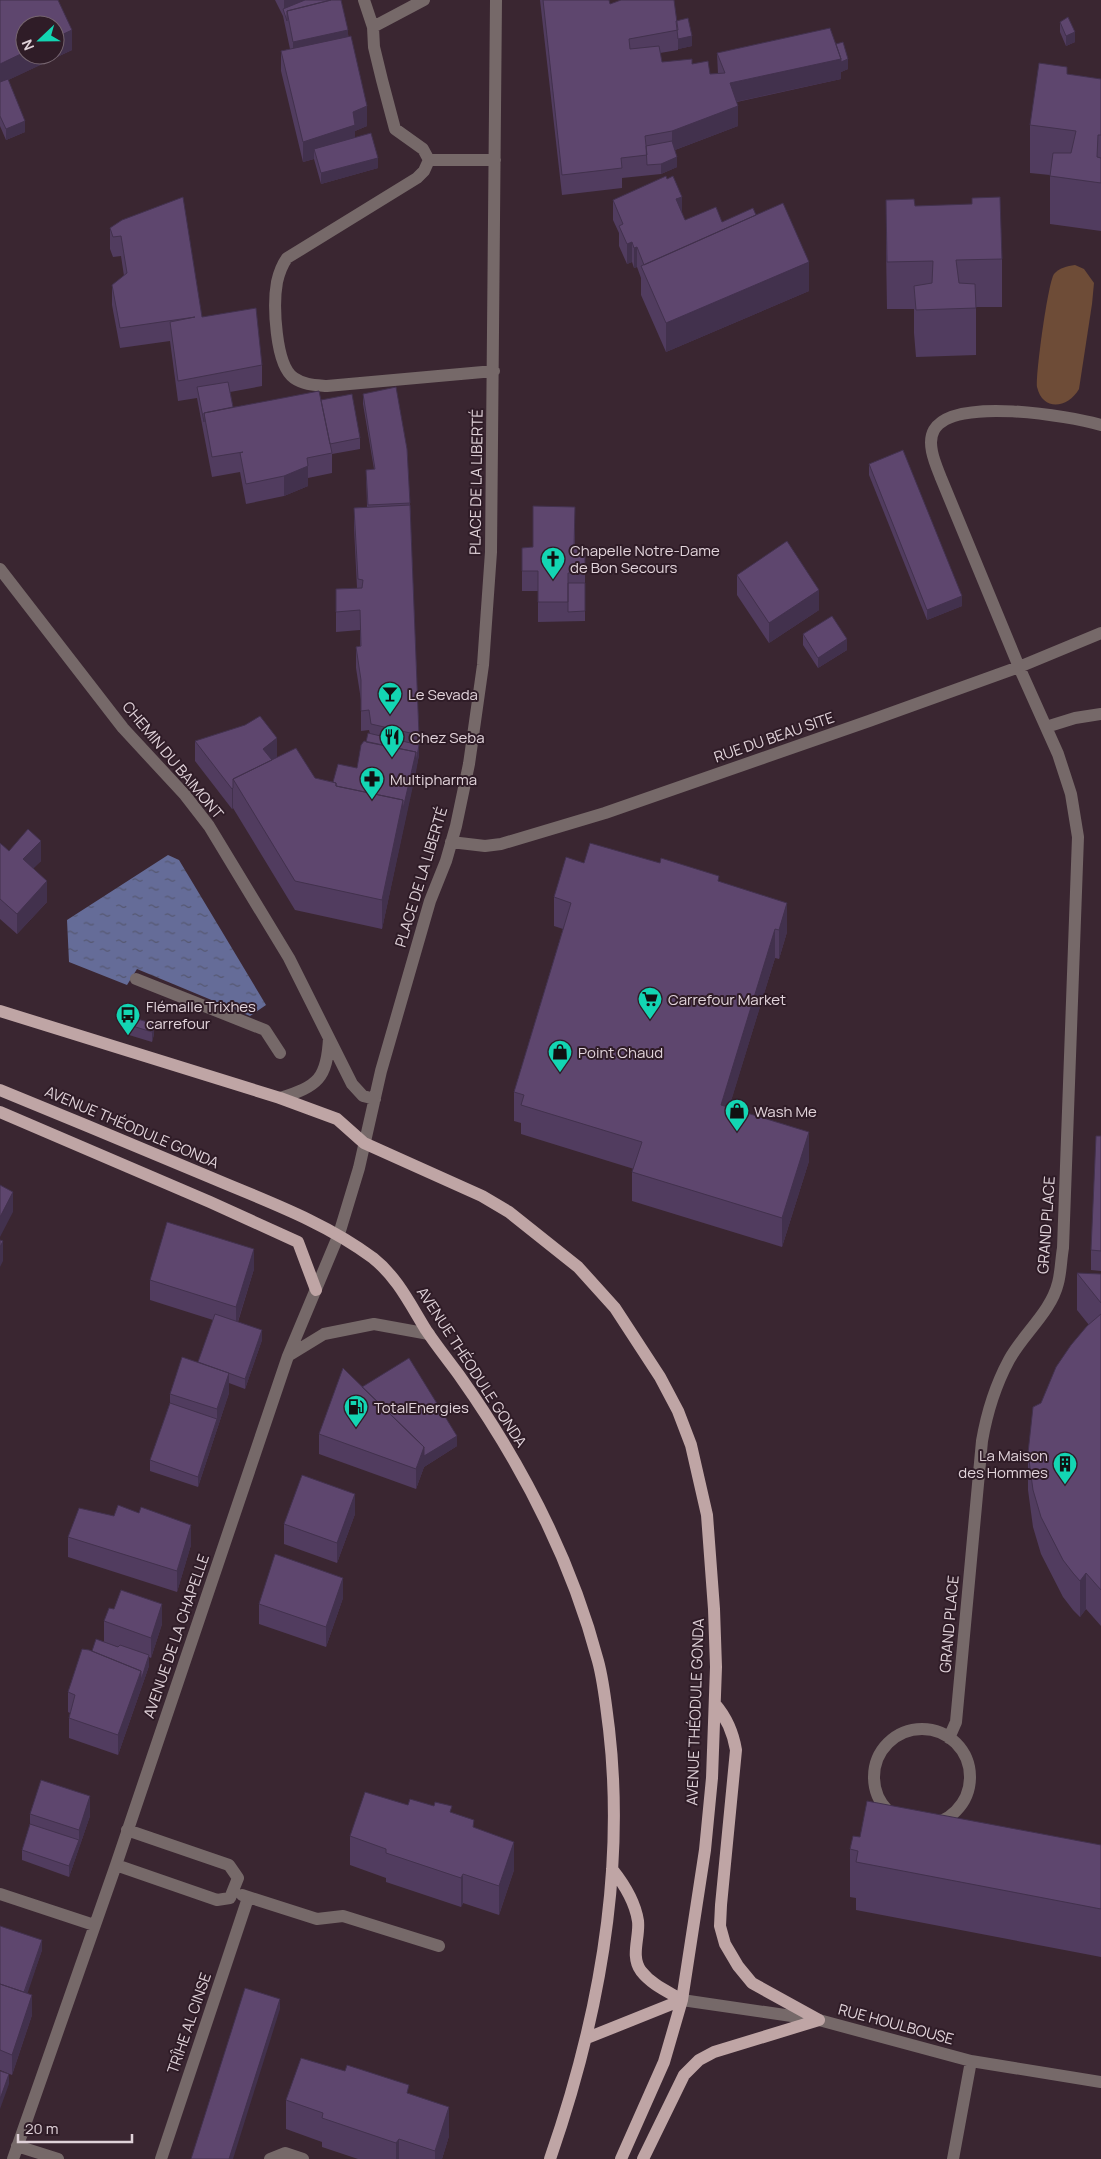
<svg xmlns="http://www.w3.org/2000/svg" width="1101" height="2159" viewBox="0 0 1101 2159" font-family="Manrope,sans-serif">
<style>
.grass{fill:#6e4c37}
.water{fill:url(#water-ripples)}
.lines{fill:none;stroke-linecap:round;stroke-linejoin:round}
.minor{stroke:#766969;stroke-width:12}
.major{stroke:#bfa5a5;stroke-width:12}
.wall{fill:#513c5f}
.shaded-wall{fill:#42314d}
.building{fill:#5e466e;stroke:#42314d}
.labels{text-anchor:middle;dominant-baseline:central;stroke-width:4;stroke-linejoin:round;paint-order:stroke}
.street-label{font-size:15px;fill:#e1d3da;stroke:#2f1c27}
.poi-label{font-size:15px;fill:#e1d3da;stroke:#2f1c27;text-anchor:start}
</style>
<defs>
<pattern id="water-ripples" width="26" height="14" patternUnits="userSpaceOnUse" patternTransform="scale(1.25)"><rect width="26" height="14" fill="#656c98"/><path d="M2 4q2-2 4 0t4 0M15 11q2-2 4 0t4 0" fill="none" stroke="#565871"/></pattern>
</defs>
<rect width="100%" height="100%" fill="#3a2631"/>
<path class="grass" d="M1075,265L1084,269L1094,283L1092,304L1079,389C1068,408 1043,412 1037,387C1035,377 1048,282 1054,274C1059,268 1067,266 1075,265Z"/>
<path class="water" d="M168,855L179,860L266,1005L250,1016L137,969L127,985L69,962L67,920Z"/>
<g class="lines">
<path class="minor" d="M364,0L373,27L374,47L382,80L395,129L423,149L429,160L424,171L417,178L287,258C282,265 279,273 277,282C273,304 275,365 294,378C304,385 315,385 327,386L494,371
M373,27L424,0
M429,160H495
M0,569L123,728L185,795L209,826L289,958L352,1084L363,1096L375,1099
M1046,727L1075,718L1101,714
M451,842L485,846L501,844L605,813L869,721L1019,667L1101,633
M136,979L265,1030L280,1053
M280,1098C318,1086 327,1079 329,1038
M288,1356L324,1334L374,1324L429,1334
M874 1777a48 48 0 1 1 96 0a48 48 0 1 1-96 0Z
M949,1738L956,1722L982,1441C987,1412 995,1386 1009,1360C1023,1334 1051,1312 1058,1283C1061,1272 1061,1259 1063,1248L1078,837L1071,794L1058,754L1019,667L941,478C936,465 926,444 934,430C953,396 1069,416 1101,425
M116,1865L217,1900L230,1898L238,1878L229,1865L127,1830
M0,1894L94,1925
M242,1895L317,1919L343,1916L439,1946
M682,2000L819,2020L971,2061L1101,2082
M17,2146L58,2159
M13,2159L116,1865L288,1356L339,1234L359,1168L381,1071L430,901L446,861L456,826L469,764L483,665L491,552L496,0
M161,2159L248,1898
M270,2159L285,2153L303,2159
M953,2159L971,2061"/>
<path class="major" d="M0,1011L280,1098L337,1119L364,1143L482,1196L509,1212L578,1267L615,1308L660,1377L678,1411L691,1445L707,1515L714,1609L716,1667L712,1778L705,1850L682,2000L664,2062L621,2159
M0,1090C71,1119 141,1148 212,1178C266,1201 325,1222 373,1258C397,1277 410,1304 426,1330C436,1345 448,1360 459,1375C520,1461 571,1559 598,1661C604,1683 606,1707 609,1729C626,1876 598,2021 550,2159
M0,1112L210,1202L298,1242L316,1290
M715,1704C727,1718 733,1732 736,1750L721,1905L720,1926L725,1944L738,1966L752,1983L819,2020
M612,1869C624,1884 635,1901 638,1921C640,1937 630,1956 641,1971C652,1985 667,1991 682,2000
M587,2038L682,2000
M643,2159L684,2075L699,2060L714,2052L819,2020"/>
</g>
<path class="wall" d="M0,0L72,50L8,80L25,132L6,140L0,126Z
M275,0H341L367,126L355,131V137L378,168L321,184L314,159L303,162L281,71V51L290,49L283,16Z
M540,0H609L610,4L676,21L692,46L678,49V50L660,53L662,62L692,64L710,74H718L717,53L836,44L848,69L841,72V79L737,102L738,126L675,150L677,167L661,174L622,178V188L562,195Z
M1060,22L1075,42L1066,46L1060,32Z
M1067,74L1101,79V231L1050,224V175L1030,173V125Z
M613,200L682,214L685,220L722,222L756,215L809,291L666,352L641,295V278L637,267L634,268L632,262L627,264L619,246V233L613,220Z
M886,200L915,206L1002,259V307H976V355L916,357L914,333V309H887L886,248Z
M122,220L202,317L262,365V386L230,392L233,407L321,400L360,438V449L332,454V473L308,478V486L284,496L246,504L240,472L212,477L197,398L178,401L170,341L120,348L112,305V285L124,276L121,256L113,257L110,249V228Z
M363,394L407,449L410,505L419,735V755L382,929L295,910L233,808L232,809L195,761V741L277,757L315,778L333,782L357,768L366,742L370,734L369,730L361,731V700L356,668V647L360,646V630L336,632V589L357,588L354,528V508L367,507L366,470L374,469L363,404Z
M869,464L962,606L927,620L869,475Z
M575,527V548H585V621L538,622V591H522V548L533,547Z
M737,575L819,610L769,643L737,595Z
M803,634L847,650L818,668L803,645Z
M0,843L9,851L41,861L33,868L47,902L17,934L0,919Z
M584,863L719,882L787,932L779,959L775,958L729,1107L809,1161L782,1247L632,1201V1172L634,1169L521,1134V1123L514,1121V1092L563,929L554,926V897Z
M154,1024V1034L152,1042L129,1035V1025Z
M1101,1136V1271L1091,1270V1250Z
M254,1269L238,1322L262,1340L245,1389L229,1383V1393L198,1487L150,1471V1460L170,1403V1394L198,1362L213,1320L150,1300V1280Z
M1077,1273L1101,1274V1626L1086,1609L1080,1617L1073,1610L1063,1597L1041,1554L1033,1527L1028,1490V1453L1041,1403L1089,1325L1077,1310Z
M362,1387L457,1446L424,1467L416,1489L319,1454V1434Z
M355,1514L337,1563L284,1544V1524Z
M68,1537L191,1545L177,1592L68,1557Z
M343,1598L326,1647L259,1624V1604Z
M104,1621L162,1624L151,1658L149,1657V1666L118,1755L69,1738V1718L70,1713L68,1712V1692L92,1651L118,1647L104,1642Z
M408,1805L452,1813L474,1827L514,1870L499,1915L463,1903L461,1907L386,1882V1878L350,1865V1836Z
M30,1814L90,1816L69,1877L22,1860V1850L30,1824Z
M860,1837L1101,1845V1957L856,1910V1898L850,1897V1849Z
M0,1926L42,1950L27,1993L32,2015L12,2075L0,2070Z
M409,2093L449,2136L442,2159H358L322,2147V2142L286,2129V2100Z"/>
<path class="shaded-wall" d="M284,0H320L284,12Z
M72,30V50L0,84V64L25,52V55H55V38Z
M348,30V50L293,62V42Z
M1075,32V42L1066,46V36Z
M692,36V46L678,49V39Z
M841,59H848V69L841,72V79L730,103V83Z
M367,106V126L355,131V145L314,149V159L303,162V142L353,112Z
M738,106V126L672,151V131Z
M25,121V132L6,140V129Z
M677,157V167L661,174V164Z
M378,158V168L321,184V173Z
M682,197V217L676,199Z
M632,242V262L627,264V244Z
M637,247V267L634,268V248Z
M809,262V291L666,352V323Z
M308,466V486L284,496V476Z
M819,590V610L769,643V623Z
M962,596V606L927,620V610Z
M847,639V650L818,668V658Z
M277,738V758L263,769V749Z
M419,745V755L416,772L382,929V900L403,800L416,752Z
M233,788V808L232,809V789Z
M41,841V861L23,879V859Z
M47,881V902L17,934V914Z
M787,903V932L779,959V930Z
M775,929V958L721,1134V1105Z
M154,1024V1034L152,1042V1032Z
M809,1132V1161L782,1247V1218Z
M13,1192V1212L0,1237V1217Z
M3,1241V1261L0,1267V1247Z
M254,1249V1269L236,1327V1307Z
M262,1330V1340L245,1389V1379Z
M229,1373V1393L198,1487V1477L217,1419V1409Z
M457,1436V1446L424,1467L416,1489V1469L424,1447Z
M355,1494V1514L337,1563V1543Z
M191,1525V1545L177,1592V1571Z
M1086,1573V1609L1080,1617V1581Z
M343,1578V1598L326,1647V1627Z
M162,1604V1624L151,1658V1638Z
M149,1655V1666L118,1755V1735L141,1671Z
M90,1796V1816L69,1877V1866L79,1840V1830Z
M514,1842V1870L499,1915V1886Z
M463,1874V1903L461,1907V1878Z
M42,1940V1950L23,2007V1997Z
M32,1995V2015L12,2075V2055Z
M280,1999V2009L233,2159H229Z
M9,2074V2084L0,2109V2099Z
M449,2107V2136L442,2159H435V2151Z
M399,2139V2159H396V2143Z"/>
<path class="building" d="M0,0H58L72,30L55,38V25H25V52L0,64Z
M305,0H331L287,11V21L283,9Z
M331,0H341L348,30L293,42L287,11Z
M543,0H609L610,4L621,0H674L678,30L629,39L630,49L659,46L662,62L692,59V64L708,61L710,74L725,73L717,53L830,28L841,59L730,83L738,106L672,131L645,136L647,155L621,158L622,168L562,175Z
M1068,17L1075,32L1066,36L1060,22Z
M688,18L692,36L678,39L676,21Z
M351,36L367,106L353,112L355,125L303,142L281,51Z
M843,42L848,59L841,62V59L836,44Z
M1039,63L1067,67V74L1101,79V135H1098L1097,157L1101,158V183L1050,176L1053,153H1071L1076,131L1030,125Z
M8,79L25,121L6,129L0,116V82Z
M371,133L378,158L321,173L314,149Z
M672,141L677,157L661,164L647,165L646,146Z
M666,176L667,179L673,176L682,197L676,199L685,220L716,207L722,222L753,208L756,215L644,265L637,247L634,248L632,242L627,244L619,226L623,224L613,200Z
M183,197L202,317L256,308L262,365L178,381L170,322L195,317L120,328L112,285L127,273L121,236L113,237L110,228L122,220Z
M1000,197L1002,259L956,260L959,283L975,284L976,308L916,310L914,286L932,283L933,261L887,262L886,200L914,199L915,206L972,204V198Z
M783,203L809,262L666,323L641,266Z
M228,382L233,407L204,413V422L197,387Z
M396,387L407,449L410,503L368,505L366,470L375,469L363,394Z
M319,391L332,453L307,458L308,466L284,476L246,484L240,453L243,452L212,457L204,413Z
M352,394L360,438L330,444L321,400Z
M903,450L962,596L927,610L869,464Z
M410,505L419,735L371,724L369,710L361,711V680L356,647L361,646L360,610L336,612V589L362,588L363,580L358,579L354,508Z
M533,506L575,507L574,548H585V573H568V602H538V571H522V548L533,547Z
M787,541L819,590L769,623L737,575Z
M568,583H585V611L568,612Z
M832,616L847,639L818,658L803,634Z
M260,716L277,738L263,749L272,760L233,779V788L232,789L195,741L245,725Z
M368,733L419,745L416,762V752L366,742Z
M364,741L416,752L403,809V800L336,786V783L333,782L338,764L357,768L361,745Z
M296,748L315,778L336,783V786L403,800L382,900L295,881L233,779Z
M28,829L41,841L23,859L47,881L17,914L0,899V843L9,851Z
M590,843L660,863L661,858L719,876L718,881L787,903L779,930L775,929L721,1105L809,1132L782,1218L632,1172L642,1142L521,1105L524,1095L514,1092L571,903L554,897L566,857L584,863Z
M131,1017L154,1024L152,1032L129,1025Z
M1096,1136H1101V1251L1091,1250Z
M0,1185L13,1192L0,1217Z
M167,1222L254,1249L236,1307L150,1280Z
M0,1240L3,1241L0,1247Z
M1077,1273L1101,1274V1303Z
M215,1314L262,1330L245,1379L198,1362Z
M1101,1314V1590L1086,1573L1080,1581L1073,1573L1063,1560L1041,1517L1033,1490L1028,1453L1033,1407L1041,1403L1056,1367L1071,1345L1087,1326Z
M182,1357L229,1373L217,1409L170,1394Z
M409,1358L457,1436L424,1456V1447L362,1387Z
M343,1368L424,1447L416,1469L319,1434Z
M170,1403L217,1419L198,1477L150,1460Z
M302,1475L355,1494L337,1543L284,1524Z
M118,1505L139,1513L141,1507L191,1525L177,1571L68,1537L79,1508L114,1516Z
M275,1554L343,1578L326,1627L259,1604Z
M121,1590L162,1604L151,1638L104,1621L109,1608L114,1609Z
M96,1639L118,1647L120,1645L149,1655L141,1680V1671L92,1651Z
M82,1649L89,1650L141,1671L118,1735L69,1718L75,1695L68,1692Z
M41,1780L90,1796L79,1830L30,1814Z
M365,1792L408,1805L410,1799L434,1806L435,1802L452,1806L450,1812L474,1820L473,1827L514,1842L499,1886L463,1874L461,1878L386,1853V1849L350,1836Z
M867,1801L1101,1845V1909L856,1862L858,1851L850,1849L853,1836L860,1837Z
M30,1824L79,1840L69,1866L22,1850Z
M0,1926L42,1940L24,1992L0,1984Z
M0,1984L32,1995L12,2055L0,2050Z
M245,1988L280,1999L229,2159H191Z
M301,2058L345,2071L347,2065L409,2085L407,2093L449,2107L435,2151L399,2139L396,2143L322,2118L323,2113L286,2100Z
M0,2071L9,2074L0,2099Z"/>
<defs>
<symbol id="church-pin" viewBox="-11 -11 22 30"><path d="M0 17L-7.5 6A9.5 9.5 0 1 1 7.5 6Z" fill="#13d5b3" stroke="#2f1c27"/><path d="M-1.2-6h2.4v3.5h3.3v2.4h-3.3V6h-2.4V-.1h-3.3v-2.4h3.3Z" fill="#111"/></symbol>
<symbol id="bar-pin" viewBox="-11 -11 22 30"><path d="M0 17L-7.5 6A9.5 9.5 0 1 1 7.5 6Z" fill="#13d5b3" stroke="#2f1c27"/><path d="M-6-5H6L.8 .8V4.5H3.5V6h-7V4.5H-.8V.8Z" fill="#111"/></symbol>
<symbol id="restaurant-pin" viewBox="-11 -11 22 30"><path d="M0 17L-7.5 6A9.5 9.5 0 1 1 7.5 6Z" fill="#13d5b3" stroke="#2f1c27"/><path d="M-5-6h1v4h1v-4h1v4h1v-4h1v5L-1.5 .5V6h-2V.5L-5-1ZM5-6V6H3V1.5H1.5Q1.5-4 5-6Z" fill="#111"/></symbol>
<symbol id="pharmacy-pin" viewBox="-11 -11 22 30"><path d="M0 17L-7.5 6A9.5 9.5 0 1 1 7.5 6Z" fill="#13d5b3" stroke="#2f1c27"/><path d="M-2-6h4v4h4v4h-4v4h-4v-4h-4v-4h4Z" fill="#111"/></symbol>
<symbol id="supermarket-pin" viewBox="-11 -11 22 30"><path d="M0 17L-7.5 6A9.5 9.5 0 1 1 7.5 6Z" fill="#13d5b3" stroke="#2f1c27"/><path d="M-6-5.5h2.5l.6 2H6L4.5 2H-2.5L-4.4-4H-6ZM-1.5 3.2a1.3 1.3 0 1 0 .1 0ZM3 3.2a1.3 1.3 0 1 0 .1 0Z" fill="#111"/></symbol>
<symbol id="bus-pin" viewBox="-11 -11 22 30"><path d="M0 17L-7.5 6A9.5 9.5 0 1 1 7.5 6Z" fill="#13d5b3" stroke="#2f1c27"/><path d="M-5-6H5V4H4V6H2V4H-2V6H-4V4H-5ZM-3.5-4V0h7V-4ZM-3.5 1.2v1.5H-2V1.2ZM2 1.2v1.5H3.5V1.2Z" fill="#111"/></symbol>
<symbol id="shop-pin" viewBox="-11 -11 22 30"><path d="M0 17L-7.5 6A9.5 9.5 0 1 1 7.5 6Z" fill="#13d5b3" stroke="#2f1c27"/><path d="M-5-2.5h2.3a2.7 3.5 0 0 1 5.4 0H5L5.5 6h-11ZM-1.5-2.5h3a1.5 2.3 0 0 0-3 0Z" fill="#111"/></symbol>
<symbol id="fuel-pin" viewBox="-11 -11 22 30"><path d="M0 17L-7.5 6A9.5 9.5 0 1 1 7.5 6Z" fill="#13d5b3" stroke="#2f1c27"/><path d="M-5.5-6h7V0h2V4h1.3V-2.5L3-4.5l.8-.8L6-3V5H2.5V1h-1V6h-7ZM-4.2-4.7v3.2H.2V-4.7Z" fill="#111"/></symbol>
<symbol id="building-pin" viewBox="-11 -11 22 30"><path d="M0 17L-7.5 6A9.5 9.5 0 1 1 7.5 6Z" fill="#13d5b3" stroke="#2f1c27"/><path d="M-4-6H4V6H1V3H-1V6H-4ZM-2.5-4.3h1.7v1.8h-1.7ZM.8-4.3h1.7v1.8H.8ZM-2.5-1h1.7V.8h-1.7ZM.8-1h1.7V.8H.8Z" fill="#111"/></symbol>
</defs>
<g fill-rule="evenodd">
<use href="#church-pin" x="539" y="545" width="28" height="38"/>
<use href="#bar-pin" x="376" y="680" width="28" height="38"/>
<use href="#restaurant-pin" x="378" y="723" width="28" height="38"/>
<use href="#pharmacy-pin" x="358" y="765" width="28" height="38"/>
<use href="#supermarket-pin" x="636" y="985" width="28" height="38"/>
<use href="#bus-pin" x="114" y="1001" width="28" height="38"/>
<use href="#shop-pin" x="546" y="1038" width="28" height="38"/>
<use href="#shop-pin" x="723" y="1097" width="28" height="38"/>
<use href="#fuel-pin" x="342" y="1393" width="28" height="38"/>
<use href="#building-pin" x="1051" y="1450" width="28" height="38"/>
</g>
<g class="labels">
<g class="street-label">
<text transform="translate(476 482) rotate(-89)">PLACE DE LA LIBERTÉ</text>
<text transform="translate(774 737) rotate(-19)">RUE DU BEAU SITE</text>
<text transform="translate(173 760) rotate(50)">CHEMIN DU BAIMONT</text>
<text transform="translate(421 877) rotate(-73)">PLACE DE LA LIBERTÉ</text>
<text transform="translate(132 1127) rotate(23)">AVENUE THÉODULE GONDA</text>
<text transform="translate(1046 1225) rotate(-86)">GRAND PLACE</text>
<text transform="translate(472 1367) rotate(57)">AVENUE THÉODULE GONDA</text>
<text transform="translate(949 1624) rotate(-85)">GRAND PLACE</text>
<text transform="translate(176 1636) rotate(-71)">AVENUE DE LA CHAPELLE</text>
<text transform="translate(695 1712) rotate(-88)">AVENUE THÉODULE GONDA</text>
<text transform="translate(189 2023) rotate(-71)">TRÎHE AL CINSE</text>
<text transform="translate(896 2024) rotate(15)">RUE HOULBOUSE</text>
</g>
<g class="poi-label">
<text x="570" y="550">Chapelle Notre-Dame<tspan x="570" dy="17">de Bon Secours</tspan></text>
<text x="408" y="694">Le Sevada</text>
<text x="410" y="737">Chez Seba</text>
<text x="390" y="779">Multipharma</text>
<text x="668" y="999">Carrefour Market</text>
<text x="146" y="1006">Flémalle Trixhes<tspan x="146" dy="17">carrefour</tspan></text>
<text x="578" y="1052">Point Chaud</text>
<text x="754" y="1111">Wash Me</text>
<text x="374" y="1407">TotalEnergies</text>
<text x="1048" y="1455" text-anchor="end">La Maison<tspan x="1048" dy="17">des Hommes</tspan></text>
</g>
</g>
<g transform="translate(40 40) rotate(248)"><circle r="24" fill="#2f1c27" stroke="#76656f"/>
<path d="M0-4L9 19L0 12L-9 19Z" fill="#13d5b3"/>
<text y="-8" font-size="14" font-weight="bold" text-anchor="middle" fill="#e1d3da">N</text>
</g>
<path d="M18 2134v8h114v-8" fill="none" stroke="#e1d3da" stroke-width="2.5"/>
<text x="25" y="2134" font-size="15" fill="#e1d3da" stroke="#2f1c27" stroke-width="4" paint-order="stroke">20 m</text>
</svg>
